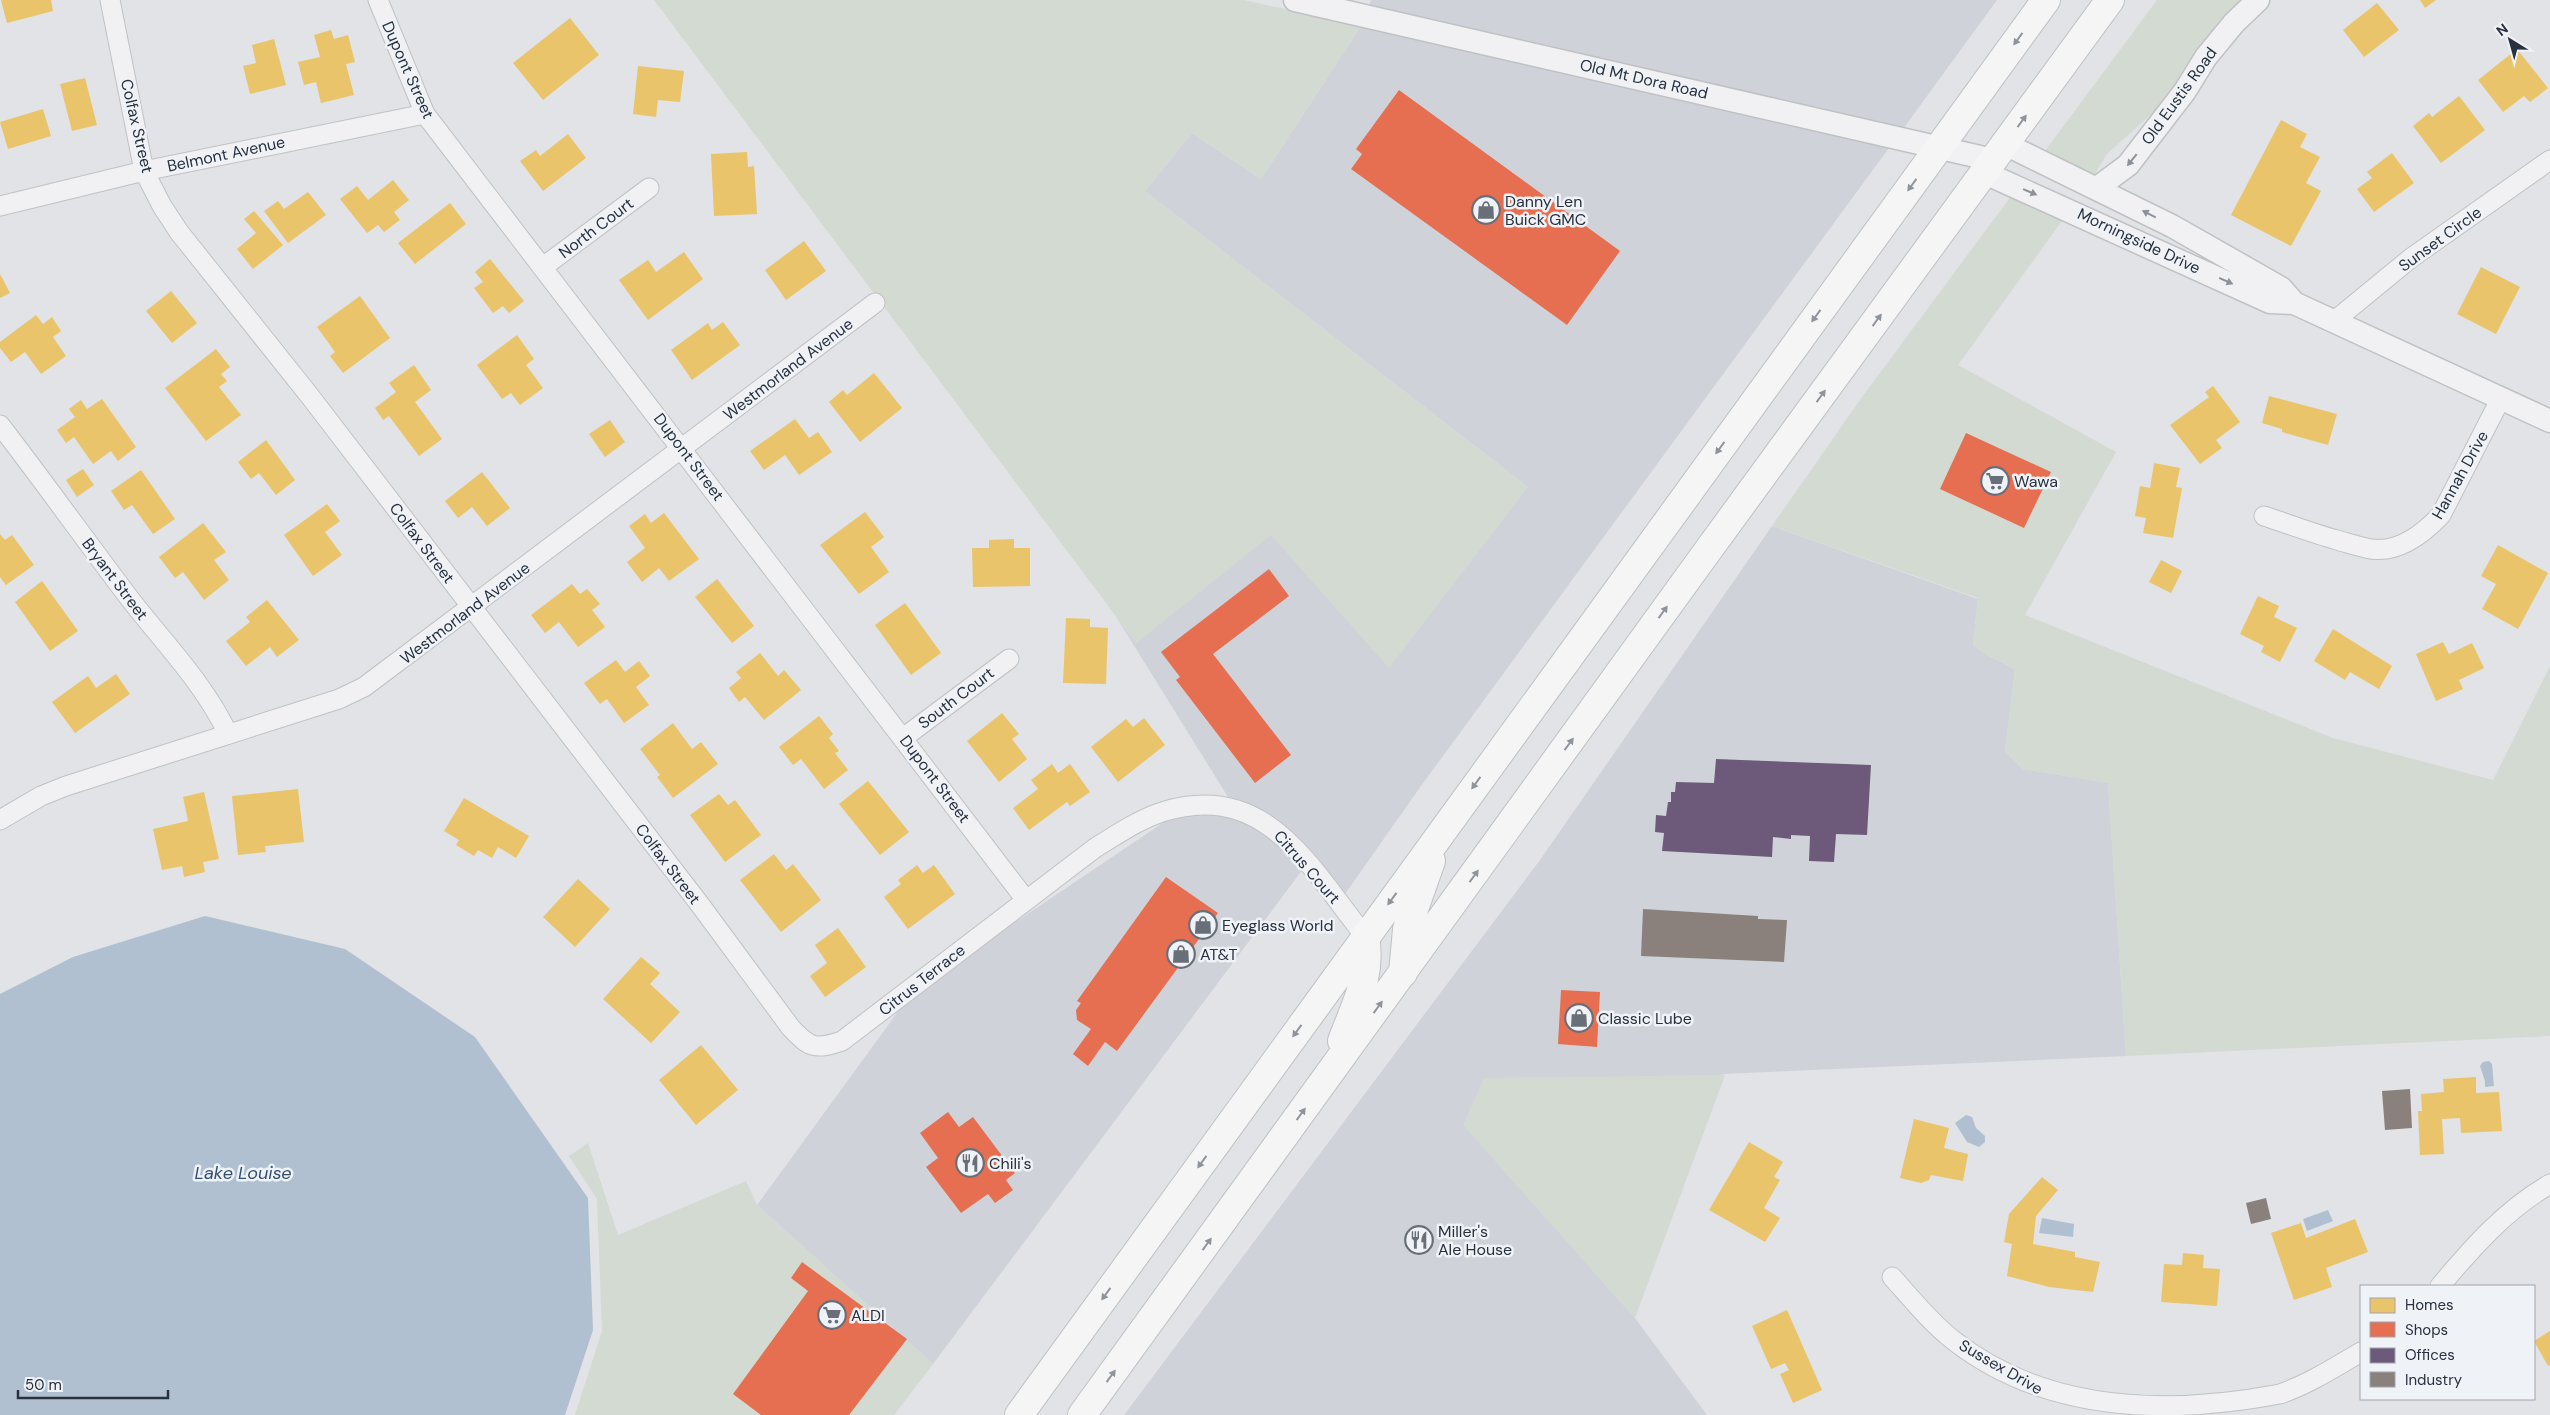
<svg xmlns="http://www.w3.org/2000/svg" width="2550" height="1415" viewBox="0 0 2550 1415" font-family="'DM Sans',sans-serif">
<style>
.built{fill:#cfd3d9}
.green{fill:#d2dad2}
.water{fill:#b0c0d0}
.homes{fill:#e9c46a}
.shops{fill:#e76f51}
.offices{fill:#6d597a}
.industry{fill:#8a817c}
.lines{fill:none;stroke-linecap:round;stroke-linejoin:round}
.minor-casing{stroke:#bfc1c4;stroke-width:21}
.tertiary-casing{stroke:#bfc1c4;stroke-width:25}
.primary-casing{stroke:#bec0c3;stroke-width:30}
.minor{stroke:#f1f1f3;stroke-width:19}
.tertiary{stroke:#f1f1f3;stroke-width:22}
.primary{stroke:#f5f5f6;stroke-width:28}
.oneway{fill:#8f939a}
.oneway2{fill:#8d9199}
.labels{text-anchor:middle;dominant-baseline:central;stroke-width:5;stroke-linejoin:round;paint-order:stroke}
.street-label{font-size:16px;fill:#29313f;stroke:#eff2f6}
.poi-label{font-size:16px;fill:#29313f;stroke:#eff2f6;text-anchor:start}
.water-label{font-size:18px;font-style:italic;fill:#345071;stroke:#eff2f6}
</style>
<rect width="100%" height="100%" fill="#e1e3e6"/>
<path class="built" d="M1371,0H1997L1903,129L1369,6Z
M1361,26L1615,83L1889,148L1421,786L1338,904L1303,869L933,1364L757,1205L913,991L1176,814L1219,810L1241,818L1115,615L1136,643L1271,534L1528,487L1145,191L1192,133L1261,179Z
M1772,526L1978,599L1973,645L1987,655L2015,669L2005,751L2023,769L2108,783L2126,1056L1725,1074L1464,1125L1635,1318L1707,1415H1124L1540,860Z"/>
<path class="green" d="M654,0H1244L1361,26L1261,179L1192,133L1145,191L1528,487L1389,668L1271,535L1136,643Z
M2157,0H2241L2219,21L2158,108L2107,154L2094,175L2045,151Z
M2012,195L2064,218L1958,365L2116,452L2025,615L2333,738L2493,780L2550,666V1036L2126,1056L2108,783L2023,769L2005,751L2015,669L1987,655L1973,645L1978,598L1772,526L1862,397Z
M1725,1075L1635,1318L1463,1125L1484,1078Z
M588,1143L618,1235L746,1181L757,1205L933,1364L894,1415H575L602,1331L597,1199L569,1156Z"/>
<path class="water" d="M205,916L345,949L475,1037L588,1198L593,1330L565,1415H0V994L73,957Z
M2489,1061L2492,1064L2494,1086L2485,1087V1081L2480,1066L2483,1062Z
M1966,1115L1972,1117L1976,1128L1985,1136V1142L1979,1147L1967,1142L1955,1123Z
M2328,1210L2333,1221L2307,1231L2303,1219Z
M2042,1218L2074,1224L2073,1237L2039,1233Z"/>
<path class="homes" d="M1,0H51L53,11L7,23Z
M2420,0H2436L2425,8Z
M2377,3L2399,30L2364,57L2343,30Z
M570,18L599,55L543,100L513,63Z
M331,30L334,39L348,35L355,62L346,64L354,95L321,103L316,82L304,85L298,62L320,57L314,35Z
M274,39L286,85L250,94L243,66L256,63L252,45Z
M2517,49L2548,88L2530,102L2524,96L2503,112L2478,80Z
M638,66L684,71L680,102L658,100L656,117L633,114Z
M85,78L97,125L72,131L60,84Z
M2459,96L2485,130L2441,163L2413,126L2429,113L2432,117Z
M43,109L51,136L8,149L0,122Z
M2281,120L2307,134L2300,147L2320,157L2306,183L2321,191L2291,246L2231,215Z
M568,134L586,158L543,191L520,161L536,150L540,156Z
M747,152L748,167L754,166L757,214L714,216L711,154Z
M2392,153L2414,183L2374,212L2357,189L2372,178L2367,172Z
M393,180L409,200L394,212L400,220L384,232L378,225L367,233L340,199L357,186L368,200Z
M308,192L326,215L288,243L264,211L278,201L284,209Z
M450,203L466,224L415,264L398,243Z
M254,211L283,245L253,269L237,249L256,233L244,219Z
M804,241L826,271L786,300L765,270Z
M684,252L703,279L648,320L619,280L648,260L656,272Z
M490,259L524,301L509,313L503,306L493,313L474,288L483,282L475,272Z
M2481,267L2520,287L2496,334L2457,314Z
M0,274L10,293L0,298Z
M171,291L197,323L172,343L146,311Z
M360,296L390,338L343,373L330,356L335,352L317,327Z
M36,315L43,324L52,317L61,331L53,337L66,356L41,374L25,352L11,362L0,348V342Z
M723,322L740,345L692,380L671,350L708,323L712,330Z
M517,335L534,359L526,365L543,388L520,405L511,393L502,399L477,365Z
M216,349L230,367L221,374L227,381L219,387L241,415L206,441L165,388Z
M414,365L431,390L415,402L442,439L419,456L389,416L383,420L375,408L396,392L389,383Z
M874,373L902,408L860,442L829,402L843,390L847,395Z
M2213,386L2240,422L2216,440L2222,448L2200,464L2170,425L2209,397L2205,392Z
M2269,396L2337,414L2328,445L2282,432V429L2262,423Z
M102,399L136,447L118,461L111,451L93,464L74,437L66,443L57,430L75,417L69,409L81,400L87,409Z
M795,419L809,438L818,432L832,452L799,475L785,455L764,470L750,451Z
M610,420L625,442L605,457L589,434Z
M266,440L295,480L276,495L259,473L251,479L238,462Z
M2154,463L2180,468L2176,487L2182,488L2173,538L2143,533L2146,518L2135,516L2140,486L2150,488Z
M83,469L94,485L77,497L66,480Z
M141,470L175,519L153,534L132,505L124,510L111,491Z
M482,472L510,508L487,526L472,507L458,518L445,501Z
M327,504L340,521L325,532L342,555L313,576L284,535Z
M865,512L884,537L871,547L889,572L859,594L820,545Z
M664,513L699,559L669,581L659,568L642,582L627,562L645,548L629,526L645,514L651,523Z
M203,523L226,552L214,560L229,580L204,600L183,572L175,578L159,557Z
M0,534L5,540L12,535L34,565L6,585L0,577Z
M1014,539V548H1030V586L973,587L972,548H989V540Z
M2498,545L2548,573L2518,629L2482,609L2496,584L2481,576Z
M2161,560L2182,571L2171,593L2149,582Z
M717,579L754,626L732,643L695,597Z
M42,581L78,631L50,651L15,602Z
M572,584L580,594L587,589L600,604L592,610L605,627L578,647L559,622L545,633L531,615Z
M2258,596L2279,606L2274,617L2297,628L2280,662L2261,652L2264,646L2240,634Z
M267,600L299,640L277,657L270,647L246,666L226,641L250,622L246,617Z
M905,603L941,653L911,675L875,625Z
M1066,618L1090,619V627L1108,628L1106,684L1063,683Z
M2333,629L2392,666L2379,689L2350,672L2345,680L2314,661Z
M2443,642L2449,654L2472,643L2484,668L2459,680L2463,689L2436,701L2416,654Z
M760,653L778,676L784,670L801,690L764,720L745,697L739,702L729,688L741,678L736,672Z
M616,660L625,672L639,661L650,676L636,687L649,705L624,723L607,699L600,704L584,683Z
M116,674L130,694L75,733L52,702L88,676L96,688Z
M1002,713L1019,734L1012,739L1027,759L999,782L967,741Z
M819,716L833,734L829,738L839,751L835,753L848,770L824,789L801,759L793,765L779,747Z
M1144,718L1165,745L1118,782L1091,747L1126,719L1133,727Z
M673,723L692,749L701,742L718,764L673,798L657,777L660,775L640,749Z
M1052,764L1058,773L1070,764L1090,792L1070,806L1067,802L1029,830L1013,808L1038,789L1031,780Z
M868,781L909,832L880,855L839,804Z
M298,789L304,842L265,846L266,852L238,855L232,796Z
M204,792L219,859L203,862L205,872L184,877L182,866L162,870L153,829L188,821L183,797Z
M719,794L728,805L735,800L761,835L725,862L690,815Z
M464,798L529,836L516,858L498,847L492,858L478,850L474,856L456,845L459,840L444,831Z
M774,854L786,870L793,864L821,900L781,932L740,880Z
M917,865L923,873L934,865L955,894L908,929L884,897L901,884L898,880Z
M578,879L610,909L575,947L543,917Z
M838,928L866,967L825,997L810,976L827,963L815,945Z
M641,957L660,973L650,984L680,1012L651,1043L603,999Z
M701,1045L738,1090L696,1125L659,1080Z
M2476,1077V1093L2499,1092L2502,1131L2461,1133L2460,1118L2442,1119L2444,1154L2420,1155L2418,1111H2422L2421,1094L2444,1092L2443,1079Z
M1914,1119L1949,1128L1944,1148L1968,1154L1963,1181L1931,1175L1929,1180L1921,1183L1900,1178Z
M1749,1142L1783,1162L1774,1177L1780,1180L1764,1208L1780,1218L1765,1242L1709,1210Z
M2042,1177L2058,1190L2036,1216L2033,1244L2075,1252V1257L2100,1262L2093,1292L2049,1287L2007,1276L2012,1244L2004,1242L2009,1214Z
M2355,1219L2368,1252L2326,1268L2332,1287L2294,1300L2271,1233L2301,1223L2306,1238Z
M2183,1253L2204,1255L2203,1268L2220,1269L2217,1306L2161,1302L2164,1264L2182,1265Z
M1787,1310L1822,1390L1793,1403L1780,1374L1789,1370L1785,1363L1771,1369L1752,1326Z
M2550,1331V1365L2548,1366L2534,1341Z"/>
<path class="shops" d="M1399,90L1620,251L1567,325L1351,169L1362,154L1356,149Z
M1966,433L2051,472L2024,528L1940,489Z
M1269,569L1289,596L1213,654L1291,755L1255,783L1176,680L1180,677L1161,652Z
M1166,877L1218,913L1117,1051L1105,1042L1088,1066L1073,1054L1091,1029L1077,1020L1076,1010L1081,1003L1077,1001Z
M1561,990L1600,992L1597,1047L1558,1044Z
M948,1112L959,1127L973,1117L1015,1173L1006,1180L1013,1190L995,1203L988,1194L961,1213L926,1167L938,1158L920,1133Z
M802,1262L907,1339L849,1415H761L733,1394L808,1291L791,1278Z"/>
<path class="offices" d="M1716,759L1871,765L1867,835L1836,834L1834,862L1809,861L1810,836L1791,835V839L1773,837L1772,857L1662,851L1664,833L1655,832L1656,815L1666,816L1668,802H1671V792H1675L1676,782L1714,783Z"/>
<path class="industry" d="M1643,909L1758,916V919L1787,920L1784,962L1641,956Z
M2410,1089L2412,1128L2385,1130L2382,1091Z
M2266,1198L2271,1219L2251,1224L2246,1203Z"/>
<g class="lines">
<defs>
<path id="minor" d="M110,0L144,171L162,206L179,232L309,395L701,906L791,1028C810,1048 815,1050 842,1041L1095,848C1116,835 1138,820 1162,812C1266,779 1310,868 1365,936
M378,0L425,114L1026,900
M0,206L144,171L425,114
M543,267L649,188
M2333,322L2411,258L2550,160
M0,425C44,482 86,541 130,599C164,643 204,683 228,734
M2264,516C2288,524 2312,533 2337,540C2348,543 2360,547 2371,549C2399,553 2423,534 2441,515L2501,398
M903,738L1009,659
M0,820L41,796L66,786L339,699L364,687L875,303
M1892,1277C1912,1299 1930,1322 1953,1340C2046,1413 2169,1415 2280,1394C2309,1384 2335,1367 2361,1352
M2440,1286C2473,1247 2505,1210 2550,1184"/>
<path id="tertiary" d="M1295,0L1993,160
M2005,144L2172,226L2281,288L2294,303
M1985,173L2270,302L2294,303L2550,421
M2097,188L2128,165L2185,91L2206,57L2234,23L2258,0"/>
<path id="primary" d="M1403,973L1407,929L1431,861
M1342,1041C1356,1003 1372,977 1365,936
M1019,1415L2046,0
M1082,1415L1709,549L2110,0"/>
</defs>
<use href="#minor" class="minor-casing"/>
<use href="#tertiary" class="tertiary-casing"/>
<use href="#primary" class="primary-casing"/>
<use href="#minor" class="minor"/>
<use href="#tertiary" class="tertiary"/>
<use href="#primary" class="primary"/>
</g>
<defs><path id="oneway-solid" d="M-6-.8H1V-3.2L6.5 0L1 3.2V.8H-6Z" transform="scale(1.25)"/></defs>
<g class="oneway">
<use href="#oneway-solid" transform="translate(2018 39) rotate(126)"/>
<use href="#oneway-solid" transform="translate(2022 121) rotate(-54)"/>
<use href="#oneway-solid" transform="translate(1912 185) rotate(126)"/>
<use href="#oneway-solid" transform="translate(1816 316) rotate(126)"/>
<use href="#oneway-solid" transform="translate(1877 320) rotate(-54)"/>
<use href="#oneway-solid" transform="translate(1821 396) rotate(-54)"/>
<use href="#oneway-solid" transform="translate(1720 448) rotate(126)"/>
<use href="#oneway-solid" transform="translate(1663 612) rotate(-54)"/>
<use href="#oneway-solid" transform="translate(1569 744) rotate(-54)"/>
<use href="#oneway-solid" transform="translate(1476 783) rotate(126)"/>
<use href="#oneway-solid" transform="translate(1474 876) rotate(-54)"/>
<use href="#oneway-solid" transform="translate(1392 899) rotate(126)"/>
<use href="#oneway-solid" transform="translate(1378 1007) rotate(-54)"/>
<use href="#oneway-solid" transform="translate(1297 1031) rotate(126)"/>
<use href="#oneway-solid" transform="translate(1301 1114) rotate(-54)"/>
<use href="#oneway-solid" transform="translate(1202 1162) rotate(126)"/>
<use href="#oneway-solid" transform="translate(1207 1244) rotate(-54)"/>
<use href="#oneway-solid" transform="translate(1106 1294) rotate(126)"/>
<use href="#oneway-solid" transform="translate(1111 1376) rotate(-54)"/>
</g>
<g class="oneway2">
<use href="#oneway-solid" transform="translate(2132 160) rotate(129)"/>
<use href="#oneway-solid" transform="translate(2030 192) rotate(23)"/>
<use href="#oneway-solid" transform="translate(2149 214) rotate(-153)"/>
<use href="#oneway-solid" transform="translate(2226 281) rotate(24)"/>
</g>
<defs>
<symbol id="shop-ring" viewBox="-11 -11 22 22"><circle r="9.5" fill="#eff2f6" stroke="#696f79" stroke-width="1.5"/><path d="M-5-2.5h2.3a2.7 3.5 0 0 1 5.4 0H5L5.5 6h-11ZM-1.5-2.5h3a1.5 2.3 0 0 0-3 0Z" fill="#696f79"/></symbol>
<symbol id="supermarket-ring" viewBox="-11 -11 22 22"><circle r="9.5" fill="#eff2f6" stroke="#696f79" stroke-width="1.5"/><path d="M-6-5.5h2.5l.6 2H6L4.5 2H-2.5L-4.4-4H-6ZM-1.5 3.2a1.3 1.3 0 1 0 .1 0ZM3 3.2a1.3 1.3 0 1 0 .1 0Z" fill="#696f79"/></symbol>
<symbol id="restaurant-ring" viewBox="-11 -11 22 22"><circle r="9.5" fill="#eff2f6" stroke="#696f79" stroke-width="1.5"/><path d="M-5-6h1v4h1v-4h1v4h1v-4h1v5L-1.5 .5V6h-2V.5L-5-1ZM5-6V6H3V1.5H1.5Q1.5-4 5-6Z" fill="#696f79"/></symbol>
</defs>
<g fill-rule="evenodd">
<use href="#shop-ring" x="1470" y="194" width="32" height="32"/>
<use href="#supermarket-ring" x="1979" y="465" width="32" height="32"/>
<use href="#shop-ring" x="1187" y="909" width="32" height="32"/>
<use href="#shop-ring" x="1165" y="938" width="32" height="32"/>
<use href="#shop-ring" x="1563" y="1002" width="32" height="32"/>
<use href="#restaurant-ring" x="954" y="1147" width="32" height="32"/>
<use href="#restaurant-ring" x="1403" y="1224" width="32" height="32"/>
<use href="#supermarket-ring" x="816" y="1299" width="32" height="32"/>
</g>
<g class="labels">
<g class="street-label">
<text transform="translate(408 70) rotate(66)">Dupont Street</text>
<text transform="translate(1644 79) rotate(13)">Old Mt Dora Road</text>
<text transform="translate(2179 96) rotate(-54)">Old Eustis Road</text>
<text transform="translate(137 126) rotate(77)">Colfax Street</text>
<text transform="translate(226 154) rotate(-12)">Belmont Avenue</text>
<text transform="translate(596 228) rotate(-37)">North Court</text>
<text transform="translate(2440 239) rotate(-36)">Sunset Circle</text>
<text transform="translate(2139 241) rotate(25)">Morningside Drive</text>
<text transform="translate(788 369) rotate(-37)">Westmorland Avenue</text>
<text transform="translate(689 457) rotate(53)">Dupont Street</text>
<text transform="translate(2460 475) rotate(-61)">Hannah Drive</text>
<text transform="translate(422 543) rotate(53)">Colfax Street</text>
<text transform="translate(115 579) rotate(53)">Bryant Street</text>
<text transform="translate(465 613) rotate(-37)">Westmorland Avenue</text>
<text transform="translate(956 698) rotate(-37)">South Court</text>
<text transform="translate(935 779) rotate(53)">Dupont Street</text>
<text transform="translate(668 864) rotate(53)">Colfax Street</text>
<text transform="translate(1307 867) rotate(49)">Citrus Court</text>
<text transform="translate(922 980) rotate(-38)">Citrus Terrace</text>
<text transform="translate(2001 1367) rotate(30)">Sussex Drive</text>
</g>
<g class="poi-label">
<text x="1505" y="201">Danny Len<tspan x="1505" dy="18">Buick GMC</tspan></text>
<text x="2014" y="481">Wawa</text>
<text x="1222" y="925">Eyeglass World</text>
<text x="1200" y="954">AT&amp;T</text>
<text x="1598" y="1018">Classic Lube</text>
<text x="989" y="1163">Chili's</text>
<text x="1438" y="1231">Miller's<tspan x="1438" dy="18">Ale House</tspan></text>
<text x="851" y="1315">ALDI</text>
</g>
<g class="water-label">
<text x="243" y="1173">Lake Louise</text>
</g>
</g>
<rect x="2360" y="1285" width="175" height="115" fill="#eff2f6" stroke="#a0a5ad"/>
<rect x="2370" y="1298" width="25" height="15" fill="#e9c46a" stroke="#a0a5ad"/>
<text x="2405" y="1310" font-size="15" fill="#29313f">Homes</text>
<rect x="2370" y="1322" width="25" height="15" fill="#e76f51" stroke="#a0a5ad"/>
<text x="2405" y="1335" font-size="15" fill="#29313f">Shops</text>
<rect x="2370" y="1348" width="25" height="15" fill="#6d597a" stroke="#a0a5ad"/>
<text x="2405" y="1360" font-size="15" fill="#29313f">Offices</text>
<rect x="2370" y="1372" width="25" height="15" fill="#8a817c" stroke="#a0a5ad"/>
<text x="2405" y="1385" font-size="15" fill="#29313f">Industry</text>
<g transform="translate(2510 40) rotate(323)" stroke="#eff2f6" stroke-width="4" paint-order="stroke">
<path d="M0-4L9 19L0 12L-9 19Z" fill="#29313f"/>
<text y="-8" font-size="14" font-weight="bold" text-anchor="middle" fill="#29313f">N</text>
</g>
<path d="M18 1390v8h150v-8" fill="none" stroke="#29313f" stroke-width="2.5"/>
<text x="25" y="1390" font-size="15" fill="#29313f" stroke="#eff2f6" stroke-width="4" paint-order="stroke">50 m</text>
</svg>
